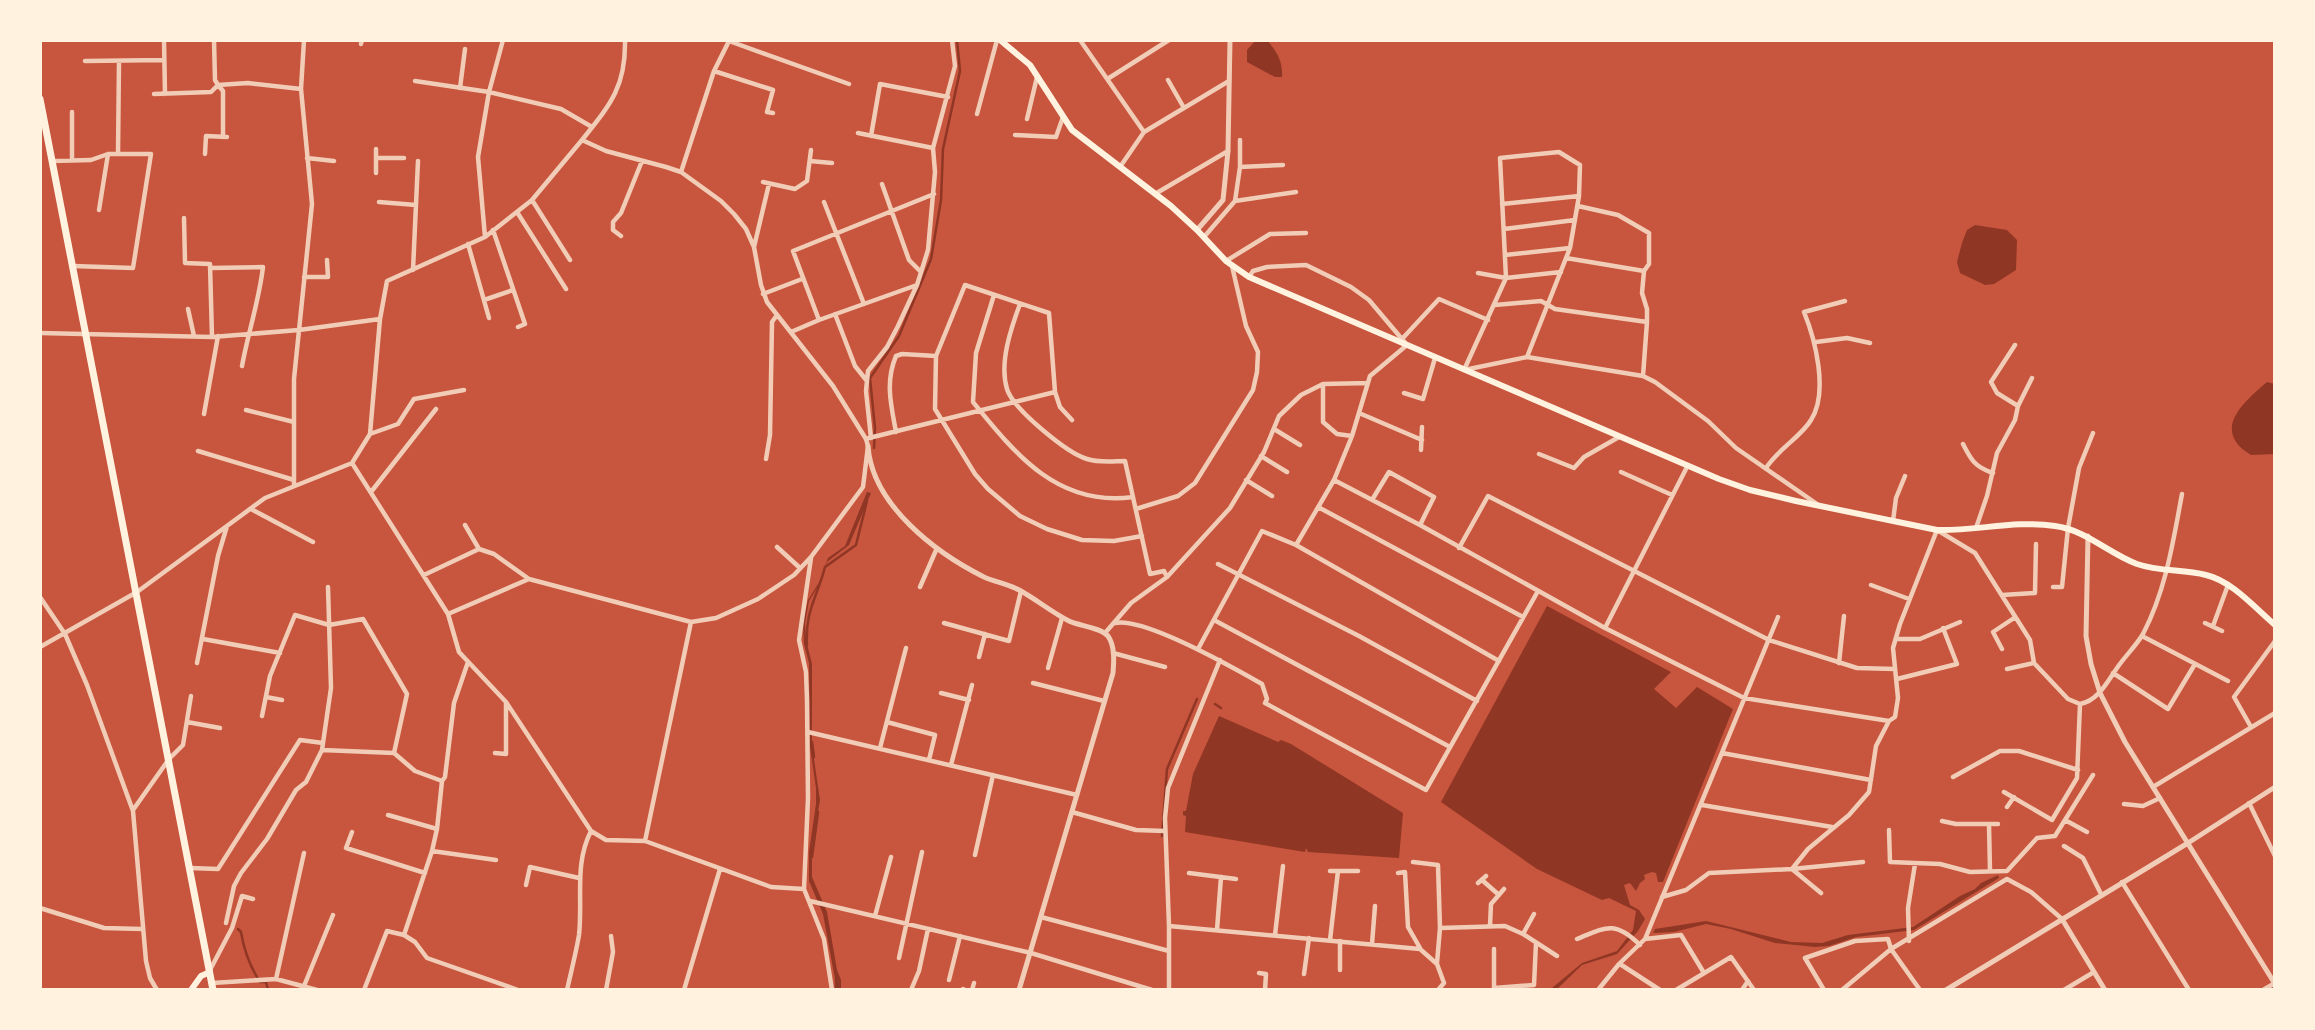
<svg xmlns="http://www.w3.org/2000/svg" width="2315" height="1030" viewBox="0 0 2315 1030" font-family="'DejaVu Sans',sans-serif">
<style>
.water{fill:#8f3625}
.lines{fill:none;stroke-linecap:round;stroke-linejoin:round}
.stream{stroke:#8f3625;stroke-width:2.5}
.minor{stroke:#f1ccb7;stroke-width:4.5}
.tertiary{stroke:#f1ccb7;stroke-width:5}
.secondary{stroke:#fff3e0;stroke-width:6}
.primary{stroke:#fff3e0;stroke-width:7}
</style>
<rect width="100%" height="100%" fill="#c8553d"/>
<path class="water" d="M1256,40H1267C1277,52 1283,61 1282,77H1275L1247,62V50Z
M1975,225L2007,230L2017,240L2016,270L1994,284L1985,285L1960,273L1957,262L1962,243L1967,230Z
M2267,382L2275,384V454L2251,455C2210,430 2244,402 2267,382Z
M867,492L871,493L849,545L827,562L822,580L809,601L805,623L806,640L812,664V746L820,800L812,848V877L827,912L837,970L841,980V990H837L823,914L809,881V852L816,804V788L810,747L809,663L804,644L803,623L808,600L820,581L828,558L845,546Z
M1547,606L1671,672L1654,689L1676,708L1697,687L1733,709L1663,882H1658L1656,873L1652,872L1644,875L1645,879L1640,883L1636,891L1630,883L1624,885L1630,905L1639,910L1645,919L1638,931L1617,954L1582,965L1556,990H1516L1552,988L1582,963L1617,951L1633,930L1636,911L1609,898L1602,900L1537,869L1441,802Z
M1219,716L1278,742L1281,740L1291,744L1403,813L1399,858L1308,852L1306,848L1305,852L1185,832L1186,816L1183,815V811H1186L1193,774Z
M1998,875L1999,878L1914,930L1856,937L1829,946L1815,947L1775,943L1731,929L1706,924L1674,932L1653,933L1655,929L1706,921L1791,942L1822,943L1848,935L1913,927L1960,896L1975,889L1981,883Z"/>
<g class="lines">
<path class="stream" d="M874,448L875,428L870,378L899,336L931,259L941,200L943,149L960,71L957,40
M807,645C805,610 817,598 825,567L856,545L867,501
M1215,704L1221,708
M812,742L814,757
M1162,836L1167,769L1197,699
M812,857L818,812
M238,929L241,932C244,951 249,965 260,982H266L268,990
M836,979V990"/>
<path class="minor" d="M164,40L165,94
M214,40L215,80L218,85L248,83L301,89
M1080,40L1144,132L1120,167
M729,41L849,84
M729,41L714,71L773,90L767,112L773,113
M361,44L362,40
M85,61L164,60
M1109,78L1169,40
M1168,80L1184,108
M415,81L489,92L561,109L592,127
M460,88L465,49
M154,94L211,92L218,85L223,91V137
M977,114L997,40
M1027,119L1037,77
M1144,132L1229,81
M858,133L933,148
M1015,135L1056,137L1063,117
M871,136L880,84L948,97
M376,149V173
M1559,152L1580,165L1579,196L1570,248L1527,357L1464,370L1506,278L1500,158Z
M118,154L119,61
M205,154L206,136L227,137
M307,158L334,161
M376,158H404
M72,160V112
M52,161L91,160L108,154H151L133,268L73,266
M810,161L832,163
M1240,167L1283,165
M681,172L714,71
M763,182L795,189L807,181L811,150
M882,184L909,260L921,272
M1155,194L1228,151
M532,200L570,260
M1235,201L1296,192
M379,202L416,205
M824,202L864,304
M1502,204L1579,196
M99,210L108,154
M517,212L566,289
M184,218L185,263L210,264L212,337
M1504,229L1575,220
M493,230L525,324L518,327
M621,236L613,230V222L621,213L642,161
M485,237L478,157L489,92L503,40
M1204,237L1235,201L1240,167V140
M468,244L489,318
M754,247L769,184
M1505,255L1570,248
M1566,258L1644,271
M1226,261L1270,234L1306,233
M210,268L263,267C259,301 248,333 242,366
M413,270L418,161
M1478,273L1506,278L1561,272
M304,277H328L327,260
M917,285L819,320L793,251L934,194
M763,294L802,279
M994,295L976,353L973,402C1016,455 1058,507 1133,497
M484,300L513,290
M1020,304C1011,328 999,363 1007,389C1013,409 1067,453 1087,459C1099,463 1114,461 1125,461L1150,574L1164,571L1167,577
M1495,305L1541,301L1555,309L1647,322
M188,309L194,336
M835,314L855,366L867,381
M791,332L819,320
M40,333L212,337L299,330L380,319
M1402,339L1439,299L1488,320
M1816,342L1847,338L1870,343
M1527,357L1643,376L1647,322V309L1642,293L1644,271L1649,264V233L1618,215L1578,206
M1643,376L1655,382L1708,421L1736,448L1817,504
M1323,384V422L1337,434L1352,436
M1404,393L1423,399L1435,358
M2018,406L2032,378
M246,410L294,422
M1359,413L1422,440
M204,414L218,336
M1072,420L1060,407L1055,392L1049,313L965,285L936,356L935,409L975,474L988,489L1020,516L1047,529L1082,540L1114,541L1142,536
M1274,429L1300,445
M896,432C891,405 885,382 896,356L902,354L936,356
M370,434L398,424L414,399L464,390
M869,438L1055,392
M871,438L866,391L868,371L887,347L898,326L917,285L928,250L935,172L933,148L955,66L952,40
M1963,444C1971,460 1975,467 1993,473
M1421,450L1422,427
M198,451L294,480
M1539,454L1574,468L1584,457L1619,437
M1261,456L1287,472
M766,459L770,435L772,322L777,315
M352,463L448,614L459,652L506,702L591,831L606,840L645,841L771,887L804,889
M1766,468C1779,448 1801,437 1811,420C1829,392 1815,339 1804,312L1845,301
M1621,472L1672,495
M1246,480L1272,496
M1334,480L1420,525L1605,628L1744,698L1889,721
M294,485V379L312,204L301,89L304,40
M371,492L436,409
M1372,500L1389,472L1434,497L1420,525
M1318,507L1523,617
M251,509L313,542
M1136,509L1178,496L1195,483L1253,390L1257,372L1258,352L1246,326L1232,266
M1893,521L1896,498L1905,476
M465,525L479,549L494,554L529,579
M1976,528L1987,496L1997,453L2015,420L2018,406L1997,393L1991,382L2015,345
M1296,545L1499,661
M777,547L800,568
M1459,548L1488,496L1769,640L1857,668L1895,669
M811,558L799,640L806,672L807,700L808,798L804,889L824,939L832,990
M1218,564L1359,636L1477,701
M424,575L479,549
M1871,585L1909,599
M920,587L937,548
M2053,587H2062L2068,528L2079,468L2093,433
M2002,595L2035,593L2036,544
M40,597L65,634L87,685L133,811L146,961L150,978L157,990
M448,614L529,579L691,622L716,618L758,599L794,575L811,557L863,487L868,446L866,439L833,386L767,302L761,285L754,247L746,229L734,214L721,201L681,172L666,167L606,151L582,140C610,105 626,87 625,40
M1214,620L1450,747
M944,623L1009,641L1021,591
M1115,623C1144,617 1234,668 1262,684L1267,699L1265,703L1426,790L1538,591
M2205,623L2222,631
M2213,626L2228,585
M1605,628L1688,465
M1105,633L1131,603L1167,577L1230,508L1264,452L1279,416L1301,395L1323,384L1368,383
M2142,636L2228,681
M203,639L280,653
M1896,639H1920L1960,622
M40,647L137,592L265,498L352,463L370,434L380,319L387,281L485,237L532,200L582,140
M1198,649L1262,531L1296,545L1334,480L1352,436L1370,376L1407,345L1369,300L1351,287L1306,265L1267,267L1253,271L1249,277
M2002,649L1993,632L2014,618
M1113,653L1165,667
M979,657L985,634
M197,663L218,556L227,526
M1839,663L1844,616
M1048,668L1062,618
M2007,669L2034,663
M2113,673L2168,709L2195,664
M1897,679L1957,664L1943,628
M1033,683L1104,701
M941,693L969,700
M266,697L282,700
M262,716L270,676L295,615L329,625L363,619L407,694L394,753
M187,722L220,728
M887,722L935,735L929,760
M2251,727L2234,697L2275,641
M808,732L1077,795
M880,748L906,648
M322,750L394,753L415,771L442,781
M495,753L506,754V703
M1722,753L1871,780
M951,765L972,685
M1953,777L2000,751H2019L2078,770
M2153,787L2275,713
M2004,792L2052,820L2077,778L2080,704C2098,701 2107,682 2117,668C2125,656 2136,646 2143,634C2166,590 2173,542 2182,494
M2249,803L2275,856
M2124,804L2143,806L2160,798
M1702,805L1832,827
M2007,807L2014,797
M133,810L169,759L183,745L191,696
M1072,812L1136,830L1165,831
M388,815L437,829
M2065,820L2087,832
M1942,821L1956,824H1998
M1989,824L1990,871
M1889,830L1890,862L1940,864L1970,872L2007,871L2037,838L2055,836L2093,775
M352,832L346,848L425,873
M645,841L691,622
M2064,846L2083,858L2101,894
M432,851L496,860
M975,855L993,775
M1413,862L1438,865L1440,928L1437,963
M190,868L218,869L300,740L323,743
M1330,871H1358
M1189,873L1236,879
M1398,873L1405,872L1408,927L1420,948
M1482,880L1499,895
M2122,882L2189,990
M1478,883L1486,876
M526,885L530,867L579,878
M1821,893L1792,869L1863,862
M1662,897L1686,890L1709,873L1792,869L1808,849L1849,815L1869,792L1876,746L1889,721L1895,717L1898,698L1893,648L1900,624L1937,530L1975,553L2030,640L2034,663L2068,699L2080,704
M810,901L1031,953L1152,990
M40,908L104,928L142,929
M875,916L891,857
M1041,917L1169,951
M226,923L234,886L241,873L267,839L296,790L306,782L322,750L331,688L328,587
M1169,926L1420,949L1437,964L1444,983L1438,990
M1490,926L1491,904L1504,889
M1440,928L1505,926L1523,934L1557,956
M1217,930L1221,877
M1523,934L1534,914
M404,935L432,851L437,829L442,781L445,777L454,703L468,662
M1275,935L1283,866
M1577,939C1606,927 1615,920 1640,945
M1645,939L1681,935L1704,973
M1330,940L1338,871
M1909,941L1908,908L1915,864
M1372,944L1375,906
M899,958L922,852
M1620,964L1660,990
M210,970L232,928L242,896L253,899
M1340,970V941
M1259,973L1266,974L1265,990
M1304,974L1309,938
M276,979L304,853
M949,980L960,936
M212,983L276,979L317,990
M304,986L333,915
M1494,988L1534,985L1536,943
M963,989L965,990
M364,990L387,931L404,935L415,942L427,958L518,990
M567,990C571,972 576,953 579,935C583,899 574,864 591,831
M606,990L613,952L611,936
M684,990L720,869
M911,990L919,971L928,929
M972,990L974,983
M1169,990V926L1165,818L1168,788L1220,660
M1494,990V949
M1598,990L1619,964L1645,939L1778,617
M1676,990L1731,957L1754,990
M1742,990L1748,981
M1824,990L1805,958L1855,941L1888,939L1891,949L1920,990
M1842,990L1891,949L2007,879L2031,892L2062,919
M2064,990L2094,972
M2263,990L2275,983"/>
<path class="tertiary" d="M1197,230L1223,200L1228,151L1230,40
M868,446C872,505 936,553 984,577C995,582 1008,584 1019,590C1036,599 1051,612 1069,621C1079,626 1100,627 1108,636C1115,646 1114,661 1113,673L1019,990
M2088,536L2086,636L2091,664L2100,693L2125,742L2275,984
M2062,919L2105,990
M1946,990L2188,843L2275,787"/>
<path class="secondary" d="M1000,40L1030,65L1072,130L1171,206L1197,230L1226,261L1249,277L1719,479L1750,490L1796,501L1937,530C1977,531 2015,520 2055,526C2086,530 2108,553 2137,564C2160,572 2183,569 2206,575C2232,581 2255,608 2275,625
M191,990L201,976L210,972"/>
<path class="primary" d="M40,99L213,990"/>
</g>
<rect width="2315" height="1030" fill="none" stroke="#fff3e0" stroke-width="84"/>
</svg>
